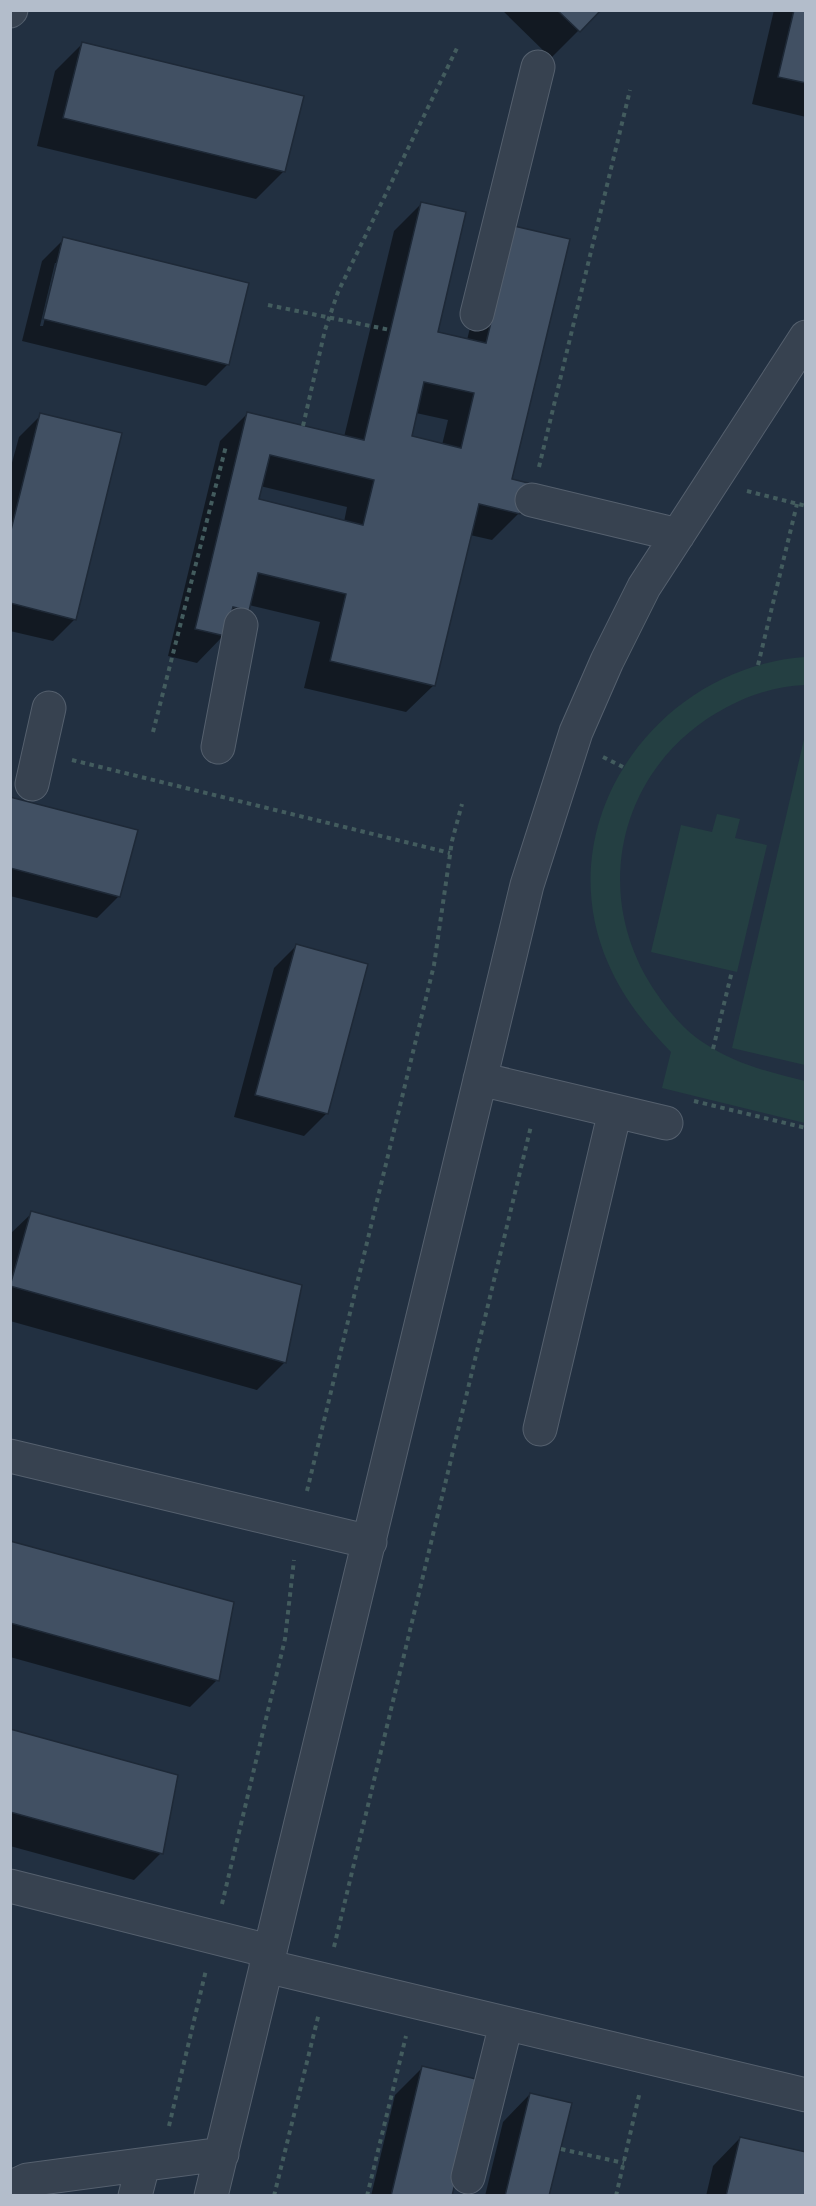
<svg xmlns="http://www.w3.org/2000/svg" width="816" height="2206" viewBox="0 0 816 2206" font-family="Overpass,sans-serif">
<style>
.green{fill:#243f42}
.shadow{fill:#0007;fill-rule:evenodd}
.building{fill:#415063;stroke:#1e2937;stroke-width:1.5;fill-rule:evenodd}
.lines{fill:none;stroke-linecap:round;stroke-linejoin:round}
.minor-casing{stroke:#55606e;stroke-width:35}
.path{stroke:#435c5e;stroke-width:4;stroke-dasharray:4.5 4.5;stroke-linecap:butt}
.minor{stroke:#374250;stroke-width:33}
</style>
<rect width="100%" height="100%" fill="#223041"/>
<path class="green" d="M805,657V685C778,686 752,694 727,707C620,763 587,894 657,994C669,1012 685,1031 704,1043C735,1064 769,1072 805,1081V1123L662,1088L671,1052C645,1025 623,998 608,963C546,821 658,667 805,657Z
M805,735L806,1065H805L732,1048Z
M717,814L740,819L735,838L767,845L737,972L651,952L681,825L712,832Z"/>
<path class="shadow" d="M502,10H599L551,58Z
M774,10H806V117L752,104Z
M82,44L283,172L256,199L37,146L55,71Z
M422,203L436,333L467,340L488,255L510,480L519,513L492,540L470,535L434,685L406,712L304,688L320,622L249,605L224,635L197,663L168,656L220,441L247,414L344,437L394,231ZM416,413L448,420L442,445L410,437ZM260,486L347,507L344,522L257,500Z
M64,239L228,364L206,386L22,341L42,261ZM55,263H59L43,326H40Z
M41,415L75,619L53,641L10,631V470L19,437Z
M10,798L119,896L97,918L10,896Z
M296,946L366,965L326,1114L304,1136L234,1117L274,968Z
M32,1213L285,1362L257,1390L10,1321V1234Z
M10,1542L217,1680L190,1707L10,1657Z
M10,1731L161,1853L134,1880L10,1846Z
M422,2068L450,2196H371L395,2095Z
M530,2094L548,2196H485L503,2122Z
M740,2138L806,2196H706L713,2166Z"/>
<path class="building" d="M557,10H601L580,32Z
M794,10H806V83L778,77Z
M82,42L304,96L285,172L63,118Z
M421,202L466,212L438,332L486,343L514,226L570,239L512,479L528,483L520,514L479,504L435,686L330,661L346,594L258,573L249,611L233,607L225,636L195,629L247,412L364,440ZM424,382L474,393L461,448L412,436ZM270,455L374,480L363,525L259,499Z
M63,237L249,283L229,365L43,319Z
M40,413L122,433L76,620L10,603V534Z
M10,797L138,830L120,897L10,868Z
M296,944L368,964L328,1114L255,1095Z
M31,1211L302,1285L286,1363L10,1286Z
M10,1541L234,1602L219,1681L10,1623Z
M10,1729L178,1775L163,1854L10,1812Z
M422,2066L480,2080L452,2196H391Z
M530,2093L572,2103L549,2196H505Z
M740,2137L806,2152V2196H726Z"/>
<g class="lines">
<defs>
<path id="minor" d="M10,11L11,10
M477,314L538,67
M532,500L678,535
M218,747L241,625
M32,784L49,708
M480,1079L666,1123
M540,1429L615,1111
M10,1456L370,1542
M10,1886L269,1951
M266,1966L806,2095
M468,2177L506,2024
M10,2188L27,2180L222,2154
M135,2196L143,2165
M211,2196L527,885L576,732L607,661L644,587L806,337"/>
</defs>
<use href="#minor" class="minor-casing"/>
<path class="path" d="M268,305L390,330
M303,426L325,330L338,292L458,46
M539,467L630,90
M747,491L806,506
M758,665L797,504
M153,732L226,446
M603,757L623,767
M72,760L450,853
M713,1049L732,971
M694,1101L806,1128
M307,1491L434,965L452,841L462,804
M222,1904L285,1639L294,1560
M334,1947L531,1126
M169,2126L206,1970
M561,2149L624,2163
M274,2196L319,2013
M367,2196L406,2036
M616,2196L640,2091"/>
<use href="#minor" class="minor"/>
</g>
<rect width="816" height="2206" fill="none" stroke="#b3bdcb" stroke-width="24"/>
</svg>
